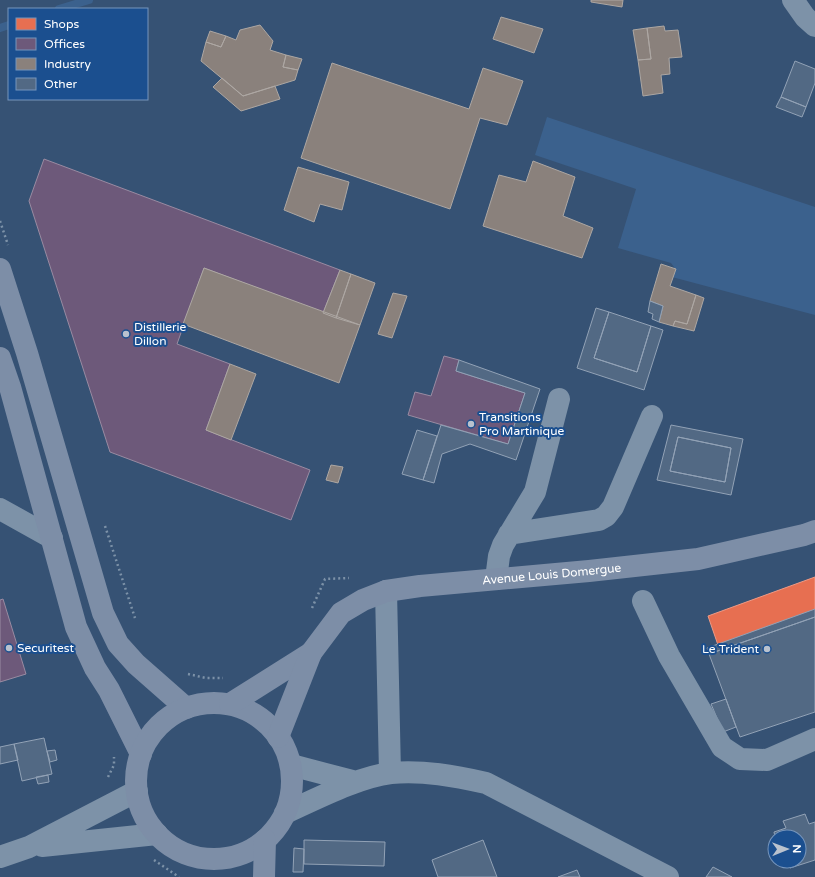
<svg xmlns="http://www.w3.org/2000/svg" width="815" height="877" viewBox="0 0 815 877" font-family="'Varela Round',sans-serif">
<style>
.water{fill:#3b618d}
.shops{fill:#e76f51;stroke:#ee9a85}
.offices{fill:#6d597a;stroke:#998ba2}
.industry{fill:#8a817c;stroke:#ada7a3}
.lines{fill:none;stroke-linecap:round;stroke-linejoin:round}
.stream{stroke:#3b618d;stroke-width:8}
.building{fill:#526984;stroke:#92a2b6;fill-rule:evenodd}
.path{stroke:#7d92a8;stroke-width:2.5;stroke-dasharray:2 3;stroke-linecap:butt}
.minor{stroke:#7d92a8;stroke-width:22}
.major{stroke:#7d8ea7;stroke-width:22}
.poi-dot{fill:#b9c2ce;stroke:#1b4f8f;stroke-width:1.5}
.labels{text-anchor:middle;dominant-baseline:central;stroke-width:4;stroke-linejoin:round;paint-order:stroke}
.poi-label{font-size:12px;fill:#fff;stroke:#1b4f8f;text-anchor:start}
.street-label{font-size:12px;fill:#fff;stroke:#1b4f8f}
</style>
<rect width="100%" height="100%" fill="#365274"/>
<path class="water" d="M547,117L815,207V315L672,277L674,267L671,263L618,248L636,189L535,155Z"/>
<path class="shops" d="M815,577V682L740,709L708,616Z"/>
<path class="offices" d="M44,159L340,270L323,313L204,268L177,344L230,364L206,430L310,470L291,520L110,452L29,201Z
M444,356L459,360L456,371L525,393L508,444L408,415L415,392L431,396Z
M3,599L26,674L0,682V600Z"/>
<path class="industry" d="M591,0H623L622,7L591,2Z
M501,17L543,29L534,53L493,39Z
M260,25L273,41L270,50L286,55L283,67L298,70L295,80L243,96L201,61L206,42L221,47L226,36L236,40L240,30Z
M664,26L665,31L678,30L682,57L669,58L670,74L661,75L663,93L643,96L638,60L651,59L647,28Z
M647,28L651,59L638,60L633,30Z
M210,31L226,36L221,47L206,42Z
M286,55L302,59L298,70L283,67Z
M332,63L469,109L483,68L523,81L507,125L480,118L450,209L301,158Z
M222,78L243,96L275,86L280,99L241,111L213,87Z
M533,161L575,177L563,216L593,228L582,258L483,226L499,175L526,182Z
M298,167L349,182L342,210L320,204L314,222L284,210Z
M661,264L676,269L670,286L696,295L687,324L675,321L673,326L659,322L663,306L650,301Z
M204,268L360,325L339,383L183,324Z
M340,270L351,274L336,318L323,313Z
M351,274L375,283L360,325L336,318Z
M393,293L407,296L392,338L378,334Z
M696,295L704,298L694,331L673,326L675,321L687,324Z
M230,364L256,374L231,440L206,430Z
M331,465L343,467L338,483L326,480Z"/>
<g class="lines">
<path class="stream" d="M59,9L89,0
M0,28L9,25"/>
</g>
<path class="building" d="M795,61L815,69V83L806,107L781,97Z
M781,97L806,107L802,117L776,107Z
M650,301L663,306L659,322L652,319L653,314L648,312Z
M596,308L609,312L594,358L637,372L651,326L663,330L644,390L577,368Z
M609,312L651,326L637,372L594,358Z
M459,360L540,389L516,460L470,444L442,454L434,483L423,480L441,425L508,444L525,393L456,371Z
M671,425L743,439L731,495L657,480ZM678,437L731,448L725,482L670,471Z
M417,430L437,436L423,480L402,474Z
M678,437L731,448L725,482L670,471Z
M815,609V617L709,654L707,648Z
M815,617V712L740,737L709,654Z
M726,699L736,727L723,732L711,704Z
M44,738L52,774L22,781L14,744Z
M14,744L18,760L0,764V747Z
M55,750L57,760L50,762L47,751Z
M48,775L49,782L38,784L36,777Z
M805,814L809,824L815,822V860L790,868L787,861H799V837H775L774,832L786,828L783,821Z
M304,840L385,842L384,866L304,864Z
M483,840L497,877H438L432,860Z
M294,848L304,849L303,872H293Z
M713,867L732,877H706Z
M577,870L580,877H558Z"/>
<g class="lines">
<path class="path" d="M0,221L8,245
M105,526L135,618
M312,608L325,579L349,578
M188,674L206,678H223
M108,777L114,765V757
M154,860L179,877"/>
<path class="minor" d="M793,0L805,17L815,26
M0,509L52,538
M509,534L599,520L606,516L613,507L652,416
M496,579L499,556L503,545L535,492L559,399
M386,591L390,773
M643,601L669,656L722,747L740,759L767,760L815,739
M291,765L356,782
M285,813C316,799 358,777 391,773C423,770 455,776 486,783L668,877
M42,846L157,834
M0,857L29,847L137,791"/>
<g class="major">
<path d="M0,269L27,353L103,613L118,644L136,664L186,708"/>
<path d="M0,358L10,387L76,627L95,668L109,690L141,754"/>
<circle cx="214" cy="781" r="78"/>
<path d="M230,704L311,653"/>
<path id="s1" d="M278,737L311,653L341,613L363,600L386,591L420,586L589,571L698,559L804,535L815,531"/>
<path d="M264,877L265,840"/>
</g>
</g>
<g class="poi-dot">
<circle cx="126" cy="334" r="4"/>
<circle cx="471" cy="424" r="4"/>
<circle cx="9" cy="648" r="4"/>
<circle cx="767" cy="649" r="4"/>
</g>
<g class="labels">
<g class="poi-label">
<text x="134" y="327">Distillerie<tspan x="134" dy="14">Dillon</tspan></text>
<text x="479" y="417">Transitions<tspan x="479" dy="14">Pro Martinique</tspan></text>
<text x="17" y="648">Securitest</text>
<text x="759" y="649" text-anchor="end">Le Trident</text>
</g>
<g class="street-label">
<text stroke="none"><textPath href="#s1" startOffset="357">Avenue Louis Domergue</textPath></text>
</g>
</g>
<rect x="8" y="8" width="140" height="92" fill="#1b4f8f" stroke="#7695bc"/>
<rect x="16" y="18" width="20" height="12" fill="#e76f51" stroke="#7695bc"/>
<text x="44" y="28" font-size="12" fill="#ffffff">Shops</text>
<rect x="16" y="38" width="20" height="12" fill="#6d597a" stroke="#7695bc"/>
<text x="44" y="48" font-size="12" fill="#ffffff">Offices</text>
<rect x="16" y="58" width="20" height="12" fill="#8a817c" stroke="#7695bc"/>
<text x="44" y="68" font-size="12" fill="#ffffff">Industry</text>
<rect x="16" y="78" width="20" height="12" fill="#526984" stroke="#7695bc"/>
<text x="44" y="88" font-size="12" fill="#ffffff">Other</text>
<g transform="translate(787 849) rotate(89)"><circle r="19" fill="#1b4f8f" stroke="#7695bc"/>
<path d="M0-3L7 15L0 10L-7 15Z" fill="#b9c2ce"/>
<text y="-6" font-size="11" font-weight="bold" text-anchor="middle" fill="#ffffff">N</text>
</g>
</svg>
